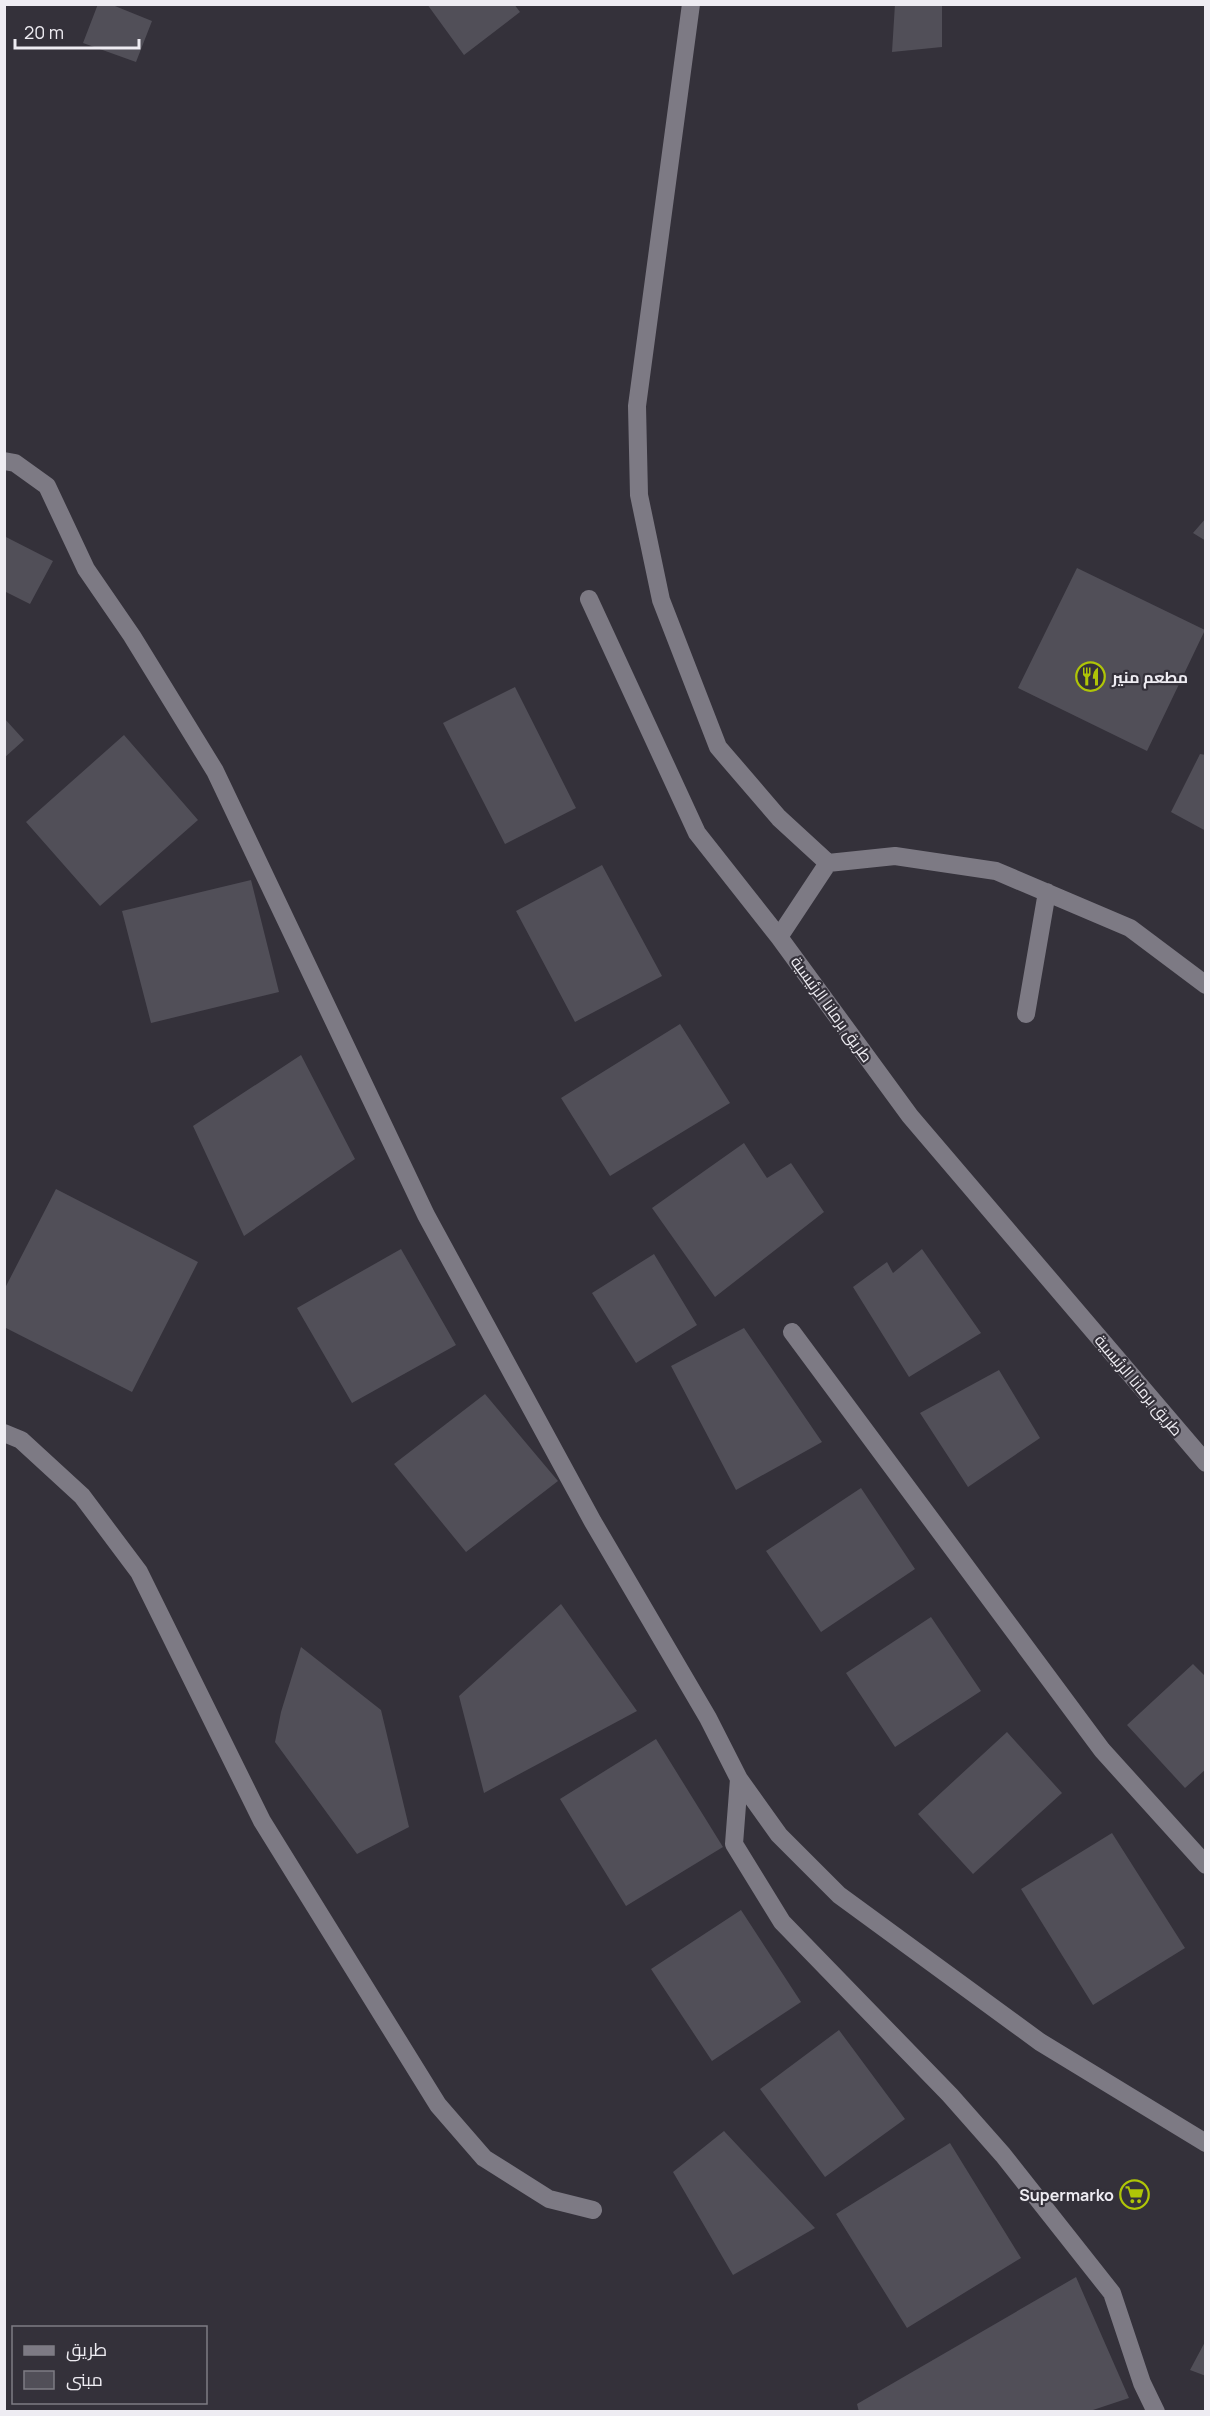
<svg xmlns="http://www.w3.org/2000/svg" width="1210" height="2416" viewBox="0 0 1210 2416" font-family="Manrope,Cairo,sans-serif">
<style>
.building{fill:#514f58}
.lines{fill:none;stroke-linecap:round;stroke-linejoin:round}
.minor{stroke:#7d7a84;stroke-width:18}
.labels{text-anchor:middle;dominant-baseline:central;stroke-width:4.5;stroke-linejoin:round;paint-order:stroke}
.poi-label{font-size:16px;font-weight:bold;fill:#eeecf2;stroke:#34313a;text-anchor:start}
.street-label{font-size:16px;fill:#eeecf2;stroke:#34313a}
</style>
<rect width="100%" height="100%" fill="#34313a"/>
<path class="building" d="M98,4H110L152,21L136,62L83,43Z
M427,4H514L520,12L464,55Z
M895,4H942V47L892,52Z
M1206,518V541L1193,533Z
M4,536L53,561L30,604L4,591Z
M1077,568L1205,630L1147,751L1018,688Z
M515,687L576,808L505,844L443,723Z
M4,718L24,740L4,758Z
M124,735L198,820L100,906L26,822Z
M1200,754L1206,755V831L1171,812Z
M602,865L662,976L575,1022L516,911Z
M251,880L279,992L151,1023L122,911Z
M680,1024L730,1103L610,1176L561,1098Z
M301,1055L355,1159L244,1236L193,1126Z
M744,1143L767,1178L791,1163L824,1212L715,1297L652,1208Z
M56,1189L198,1262L132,1392L4,1327V1290Z
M401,1249L456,1345L352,1403L297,1308Z
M922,1249L981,1333L909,1377L853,1287L887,1262L893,1273Z
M654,1254L697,1325L636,1363L592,1293Z
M744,1328L822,1442L736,1490L671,1366Z
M999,1370L1040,1438L968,1487L920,1413Z
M485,1394L558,1481L466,1552L394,1464Z
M861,1488L915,1569L821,1632L766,1551Z
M561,1604L637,1711L484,1793L459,1696Z
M931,1617L981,1691L895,1747L846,1673Z
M301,1647L381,1710L409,1827L357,1854L275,1742L281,1712Z
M1193,1664L1206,1677V1769L1185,1788L1127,1725Z
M1007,1732L1062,1793L973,1874L918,1814Z
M656,1739L723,1847L626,1906L560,1799Z
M1112,1833L1185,1948L1093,2005L1021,1889Z
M741,1910L801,2002L712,2061L651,1969Z
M839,2030L905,2119L825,2177L760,2089Z
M724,2131L815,2228L733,2275L673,2172Z
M950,2143L1021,2258L907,2328L836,2214Z
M1076,2277L1129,2398L1087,2412H859L857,2404Z
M1206,2340V2376L1190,2370Z"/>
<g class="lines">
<path class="minor" d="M691,4L637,406L639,495L661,600L718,747L779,818L828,863
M4,461L15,463L47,486L86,569L132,636L215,771L426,1215L593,1522L708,1718L739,1779L779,1835L839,1895L1040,2042L1206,2143
M589,599L697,833L779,937
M1206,985L1130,928L996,871L895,856L828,863L779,937L910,1116L1206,1463
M1026,1014L1047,892
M792,1332L1102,1750L1206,1865
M4,1433L21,1440L82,1496L139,1572L262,1821L438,2105L484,2158L549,2199L593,2210
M739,1779L734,1844L782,1922L950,2095L1003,2155L1112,2293L1142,2383L1156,2412"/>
</g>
<defs>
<symbol id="restaurant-ring" viewBox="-11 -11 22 22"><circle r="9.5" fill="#34313a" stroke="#afc507" stroke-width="1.5"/><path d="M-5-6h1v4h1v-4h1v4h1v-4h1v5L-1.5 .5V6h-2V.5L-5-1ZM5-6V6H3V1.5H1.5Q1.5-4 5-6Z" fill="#afc507"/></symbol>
<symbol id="supermarket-ring" viewBox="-11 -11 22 22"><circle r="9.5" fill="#34313a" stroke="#afc507" stroke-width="1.5"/><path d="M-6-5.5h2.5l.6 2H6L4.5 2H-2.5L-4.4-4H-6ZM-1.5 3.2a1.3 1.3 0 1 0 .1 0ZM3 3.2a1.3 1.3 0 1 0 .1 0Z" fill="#afc507"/></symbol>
</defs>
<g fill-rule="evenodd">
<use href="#restaurant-ring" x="1074" y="660" width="33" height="33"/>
<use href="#supermarket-ring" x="1118" y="2178" width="33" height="33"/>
</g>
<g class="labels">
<g class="poi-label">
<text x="1112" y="677">مطعم منير</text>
<text x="1114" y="2195" text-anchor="end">Supermarko</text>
</g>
<g class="street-label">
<text transform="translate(832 1009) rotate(54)">طريق برمانا الرئيسية</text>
<text transform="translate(1139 1385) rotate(50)">طريق برمانا الرئيسية</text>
</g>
</g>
<rect width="1210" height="2416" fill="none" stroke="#eeecf2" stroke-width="12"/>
<rect x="12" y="2326" width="195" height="78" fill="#34313a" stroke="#7e7c84" stroke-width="1.5"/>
<rect x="24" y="2346" width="30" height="9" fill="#7d7a84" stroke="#7e7c84" stroke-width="1.5"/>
<text x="66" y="2356" font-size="18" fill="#eeecf2">طريق</text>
<rect x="24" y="2371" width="30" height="18" fill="#514f58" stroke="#7e7c84" stroke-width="1.5"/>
<text x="66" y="2386" font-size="18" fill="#eeecf2">مبنى</text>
<path d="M15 39v9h124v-9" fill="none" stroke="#eeecf2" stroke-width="3"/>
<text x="24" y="39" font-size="18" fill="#eeecf2" stroke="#34313a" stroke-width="4.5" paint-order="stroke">20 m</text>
</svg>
